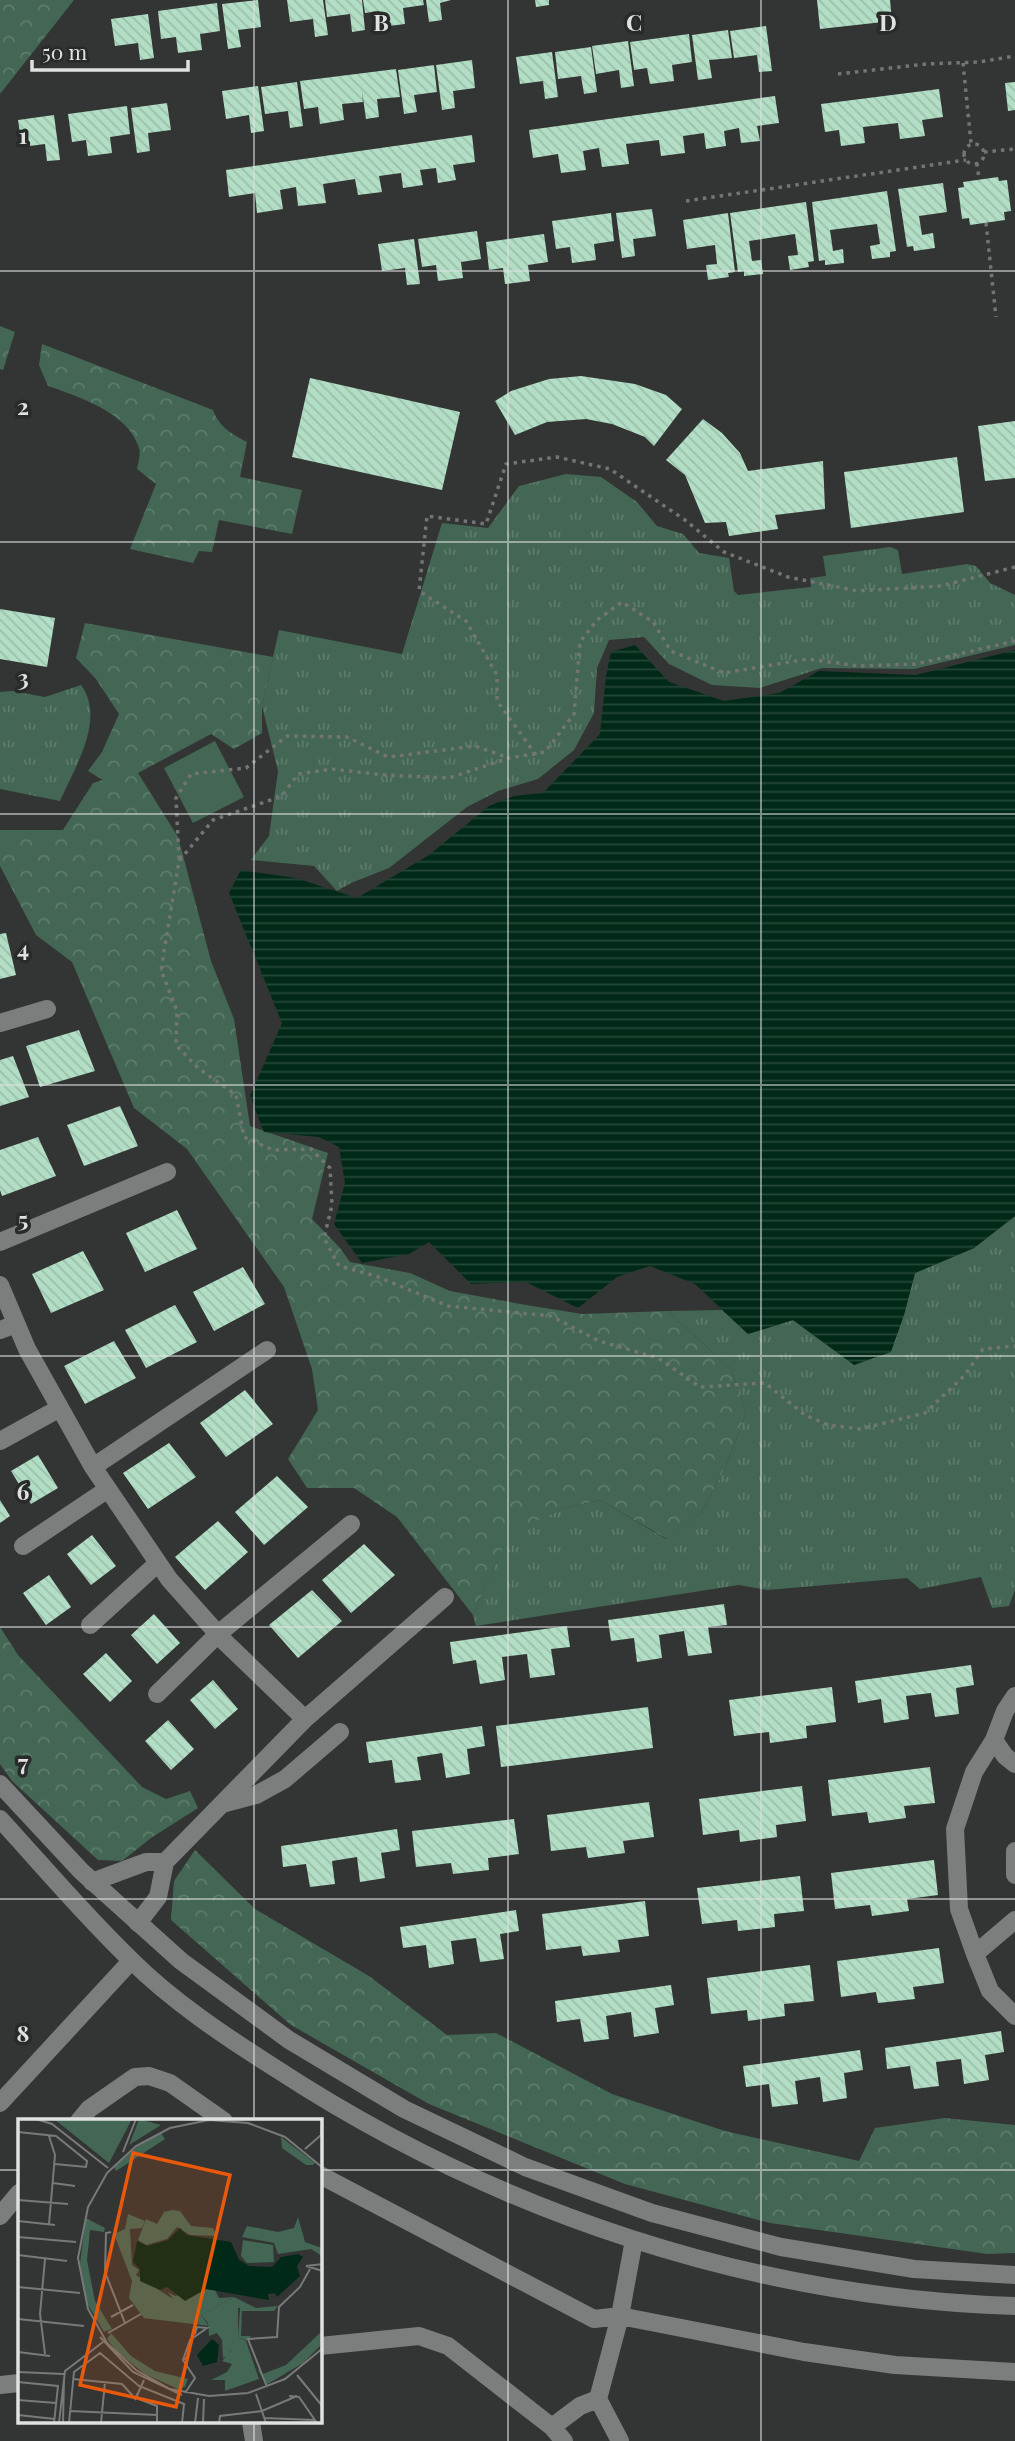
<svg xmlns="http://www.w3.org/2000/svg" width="1015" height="2441" viewBox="0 0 1015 2441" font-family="'Playfair Display',serif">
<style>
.grass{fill:url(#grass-tufts)}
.forest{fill:url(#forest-crowns)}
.park{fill:#436754}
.water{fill:url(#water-rules)}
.building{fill:url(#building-back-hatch)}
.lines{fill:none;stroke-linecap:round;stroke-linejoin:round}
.path{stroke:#727573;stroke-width:3.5;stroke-dasharray:3.5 5;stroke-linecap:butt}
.minor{stroke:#7b7e7d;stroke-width:18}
.tertiary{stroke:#7b7e7d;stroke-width:18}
.grid{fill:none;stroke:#e0e2e1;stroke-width:2;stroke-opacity:0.55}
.inset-road{fill:none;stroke:#787a79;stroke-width:2}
.view{fill:#e8590c;fill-opacity:0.15;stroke:#e8590c;stroke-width:3.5}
.inset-edge{fill:none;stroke:#e0e2e1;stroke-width:3.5}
.grid-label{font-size:23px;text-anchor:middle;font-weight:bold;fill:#e0e2e1;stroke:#282b29;stroke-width:7;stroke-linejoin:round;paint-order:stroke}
</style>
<defs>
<pattern id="grass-tufts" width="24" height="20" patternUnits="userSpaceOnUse" patternTransform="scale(1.75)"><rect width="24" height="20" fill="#436754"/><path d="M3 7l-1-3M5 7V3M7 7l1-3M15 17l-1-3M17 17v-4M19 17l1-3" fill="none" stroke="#5e7c6c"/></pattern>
<pattern id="forest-crowns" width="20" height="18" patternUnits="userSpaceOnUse" patternTransform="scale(1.75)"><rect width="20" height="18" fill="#436754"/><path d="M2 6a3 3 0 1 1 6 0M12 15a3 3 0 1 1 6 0" fill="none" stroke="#5e7c6c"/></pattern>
<pattern id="water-rules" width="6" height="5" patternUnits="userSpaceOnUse" patternTransform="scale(1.75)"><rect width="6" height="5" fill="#002917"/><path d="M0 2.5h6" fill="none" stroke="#254838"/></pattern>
<pattern id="building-back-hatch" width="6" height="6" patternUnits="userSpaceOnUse" patternTransform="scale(1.75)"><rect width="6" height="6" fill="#b2dec5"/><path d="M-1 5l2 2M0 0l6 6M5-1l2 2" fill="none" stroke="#9cbfab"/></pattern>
</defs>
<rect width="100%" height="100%" fill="#323533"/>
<path class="grass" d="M566,474L601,477L637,502L657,526L683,534L699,553L729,558L734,591L738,595L811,587L810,578L826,576L823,556L890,547L898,550L902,574L967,564L976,566L990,583L1015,595V645L914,669L822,668L760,688L712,685L669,664L644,637L609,640L597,668L594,713L574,750L538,779L498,791L467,807L389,868L351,883L337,891L314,866L251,860L269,836L278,771L262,706L279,630L402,654L442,523L488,528L519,486Z
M81,685C106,719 75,767 60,801L0,789V692L12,691L45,697Z
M1015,1216V1590L1009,1606L992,1608L981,1577L920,1589L907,1578L767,1590L739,1585L476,1626L473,1615L509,1533L562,1509L600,1500L666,1539L701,1513L725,1468L746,1413L731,1369L667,1311L722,1310L748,1334L793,1320L855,1365L904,1315L915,1273L974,1248Z"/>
<path class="forest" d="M0,0H74L0,94Z
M0,326L15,332L3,370L0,369Z
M42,344L213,410C219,427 232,434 247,442L240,477L302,490L292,534L219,520L212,552L199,551L193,563L130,549L156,484L137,469C138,463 141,454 139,448C128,412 79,397 48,386L39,365Z
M85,623L273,657L262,706V733L234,749L211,734L138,773L178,837L211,961L234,1019L250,1126L328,1153L312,1219L340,1248L350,1262L410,1273L450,1291L526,1305L582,1314L667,1311L731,1369L746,1413L725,1468L701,1513L667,1539L600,1500L562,1509L509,1534L473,1615L397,1517L354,1488H307L288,1459L318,1410L312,1369L284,1287L187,1149L134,1108L72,962L36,935L0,866V830H63L93,783L103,780L88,771L102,752L119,714L96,679L76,658Z
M0,1627L18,1655L142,1787L166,1799L190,1791L198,1808L151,1838L122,1861L98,1860L12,1781L0,1764Z
M195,1850L255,1909L369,1976L447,2035L496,2033L612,2094L725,2131L859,2161L875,2128L945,2118L1015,2125V2253L987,2254L770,2223L625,2184L429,2104L291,2025L171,1920L174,1881Z"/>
<path class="park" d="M215,741L244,797L193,823L164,768Z"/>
<path class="water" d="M635,645L669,682L724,701L779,693L819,671L916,675L1015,650V1216L974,1248L915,1273L904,1315L891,1352L854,1365L793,1320L748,1334L695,1284L650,1266L617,1277L578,1308L526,1282L471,1284L429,1242L409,1254L362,1263L334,1224L345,1183L339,1147L319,1137L264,1132L250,1096L282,1023L229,893L241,870L296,878L357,898L429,855L489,806L514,796L543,793L600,734L606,676L611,652Z"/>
<path class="building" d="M258,0L261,27L238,30L241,47L228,49L222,4Z
M287,0H323L328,35L315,37L313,19L290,22Z
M325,0H362L365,30L352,32L350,14L327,17Z
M363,0H423L424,5L403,8L405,24L381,27L379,11L365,13Z
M426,0H451L440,3L442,20L429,22Z
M535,0H549V5L536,7Z
M817,0H890L892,21L820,29Z
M217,3L220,31L200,34L202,50L178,53L176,37L161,39L158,11Z
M148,14L154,58L140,60L138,43L115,46L111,19Z
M766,26L772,71L759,72L757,55L734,58L730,31Z
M728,30L732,58L709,60L712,78L698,80L692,35Z
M689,34L692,62L672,65L674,81L650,84L647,68L634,70L630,42Z
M628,41L634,86L621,88L619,70L596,74L592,46Z
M591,47L597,92L584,94L581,76L558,79L555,52Z
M552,52L558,97L545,99L543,81L520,84L516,57Z
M472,60L475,88L453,91L455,108L442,110L436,65Z
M434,65L437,92L414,95L417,112L404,114L398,70Z
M396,69L400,97L377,99L379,117L366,119L362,91L363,102L342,104L344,120L320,124L318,107L304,109L300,81Z
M297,82L303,126L290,128L288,111L265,114L261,87Z
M1015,82V110L1008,111L1005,83Z
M258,86L264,131L251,133L249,115L226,119L222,91Z
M939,89L943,117L922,120L925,136L900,139L898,123L863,127L865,143L841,146L839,130L825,132L821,104Z
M775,96L779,123L757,126L760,141L741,143L739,128L724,131L726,146L706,149L704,133L683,136L685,153L661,156L659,140L626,144L629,164L602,167L599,148L583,151L586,170L561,173L558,154L533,158L529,130Z
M167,103L171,130L148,133L150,151L137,153L131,108Z
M127,106L130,134L110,137L112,153L88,156L86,140L72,142L68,114Z
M54,115L60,160L47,161L45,144L22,147L18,120Z
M472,135L475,162L453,165L456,180L438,183L436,168L420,170L423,185L403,188L401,173L379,176L382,192L358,195L355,179L323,184L326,203L298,206L296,187L280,190L283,209L257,213L255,193L229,197L226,170Z
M998,177L999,181L1007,180L1011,211L1004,212L1005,220L970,225L969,218L962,219L958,188L964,187L963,182Z
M943,183L947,212L919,216L922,235L933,233L935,248L914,251L913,246L907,247L898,189Z
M887,191L896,251L890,252V257L872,259L870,246L880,244L877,224L830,230L833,251L843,249L844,263L825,265V260L819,261L812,202Z
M806,202L814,261L808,262L809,267L790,270L788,256L798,255L795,234L749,241L752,261L761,260L763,274L744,276V271L738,272L730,213Z
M652,209L656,236L633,239L635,256L622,258L616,213Z
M611,213L614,241L594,244L596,260L572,263L570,247L556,249L552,221Z
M728,213L735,272L728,273L729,277L708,280L706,265L717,264L715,245L687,249L683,220Z
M477,231L481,259L461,262L463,278L438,281L436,265L422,267L418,239Z
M544,234L548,262L528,265L530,281L505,284L503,268L489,270L486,242Z
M414,239L420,284L407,285L405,268L382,271L378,244Z
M581,376L635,384L666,395L682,409L654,446L645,437L612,424L586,419L547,422L515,435L495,401L511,391L549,379Z
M310,378L460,412L442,490L292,457Z
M703,419L722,433L740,453L748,471L823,461L825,509L775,515L778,529L729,536L726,522L705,523L685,475L666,460Z
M1015,421V478L985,481L978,426Z
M957,457L964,512L851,528L844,472Z
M0,609L55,618L47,667L0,659Z
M6,933L16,975L0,979V934Z
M79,1030L95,1071L40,1087L26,1046Z
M13,1056L29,1097L0,1106V1060Z
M120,1106L138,1146L84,1166L67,1125Z
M38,1137L56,1176L2,1196L0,1190V1150Z
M177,1210L197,1249L145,1272L126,1233Z
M83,1251L104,1290L51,1313L32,1274Z
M243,1267L265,1304L214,1331L193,1292Z
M175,1305L197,1342L146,1368L125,1330Z
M114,1341L136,1378L85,1404L64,1366Z
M245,1390L273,1424L226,1457L200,1423Z
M169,1443L196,1477L148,1509L123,1473Z
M38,1455L58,1488L31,1504L11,1471Z
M277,1476L308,1507L264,1545L235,1512Z
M0,1500L10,1516L0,1523Z
M218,1521L248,1552L205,1590L175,1557Z
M92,1535L116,1566L91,1585L67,1554Z
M364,1544L395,1575L351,1613L322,1580Z
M49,1575L71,1607L46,1625L23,1593Z
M312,1590L342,1621L298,1658L269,1625Z
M724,1604L727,1625L708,1627L712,1653L688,1656L684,1631L659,1635L662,1658L637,1662L634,1638L611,1641L608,1620Z
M154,1614L180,1643L157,1664L131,1635Z
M567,1626L570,1647L551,1649L555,1675L530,1678L527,1654L502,1657L505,1680L480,1684L476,1660L453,1664L450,1642Z
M106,1653L132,1681L110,1702L83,1674Z
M971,1665L974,1685L956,1688L959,1714L935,1717L931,1693L906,1696L909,1719L884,1723L881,1699L858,1703L855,1681Z
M213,1680L238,1709L215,1729L190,1700Z
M832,1687L836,1722L806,1726L807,1738L770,1743L769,1732L734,1736L729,1700Z
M648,1707L653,1748L501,1767L496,1726Z
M168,1720L194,1749L171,1770L145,1741Z
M482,1726L485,1746L467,1749L470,1774L446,1778L442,1753L417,1757L421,1780L395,1783L392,1760L369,1763L366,1742Z
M930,1767L935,1803L904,1806L906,1818L869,1823L867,1812L832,1816L828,1780Z
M802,1786L806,1821L776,1825L777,1837L740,1842L739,1830L703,1835L699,1799Z
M649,1802L654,1837L623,1841L625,1853L588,1858L586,1847L551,1851L547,1815Z
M514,1819L519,1854L488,1858L489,1870L453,1874L451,1863L416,1867L412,1831Z
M397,1829L400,1850L381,1853L385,1878L360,1882L357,1857L332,1861L335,1884L310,1887L306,1864L283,1867L281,1846Z
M934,1860L938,1895L907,1899L909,1911L872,1916L870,1905L835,1909L831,1873Z
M800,1876L804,1911L774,1914L775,1927L738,1931L737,1920L702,1924L697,1888Z
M645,1901L649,1936L618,1940L620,1952L583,1956L581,1946L546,1950L542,1914Z
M516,1910L519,1931L500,1934L504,1959L480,1962L476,1938L451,1941L454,1964L429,1968L426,1945L403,1948L400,1927Z
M939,1948L944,1983L913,1987L915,1999L878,2003L876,1992L841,1997L837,1961Z
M810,1965L814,2001L784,2004L785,2016L748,2021L747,2010L711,2014L707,1978Z
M671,1985L674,2005L655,2008L659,2033L634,2037L631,2012L606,2016L609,2039L584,2042L580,2019L557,2022L555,2001Z
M1001,2031L1004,2052L985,2055L989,2080L964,2084L961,2059L936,2062L939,2086L914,2089L910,2066L887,2069L885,2048Z
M860,2050L863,2070L844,2073L847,2098L823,2102L820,2077L795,2081L798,2104L772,2107L769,2084L746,2087L743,2066Z"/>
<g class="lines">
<path class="path" d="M963,63L971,143
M838,74L926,64L979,62L1015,56
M964 154a10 10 0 1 1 20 0a10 10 0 1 1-20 0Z
M984,152L1015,149
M977,163L979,180
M686,201L966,160
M986,223L996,317
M1015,641L916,664L859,666L808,659L724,673L671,651L653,622L622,602L597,620L580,642L574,714L545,752L509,758L449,778L384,775L332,769L298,774L282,796L213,820L179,861L161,970L177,1011L176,1045L198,1068L236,1095L244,1137L273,1150L311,1149L330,1168L332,1205L324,1238L339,1266L376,1276L448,1306L551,1316L599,1341L658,1358L700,1387L765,1383L805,1415L828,1425L860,1429L925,1413L964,1376L983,1349L1015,1346
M536,755L497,701V675L466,621L419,591L427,516L486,524L506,464L557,457L610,469L685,520L724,552L788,577L858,591L941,586L1015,567
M179,859L176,798L191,774L246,768L287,736L347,737L388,757L475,746L509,758"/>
<path class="minor" d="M0,1023L47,1009
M0,1242L167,1172
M0,1285L27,1349L93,1467L169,1579L225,1642L305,1719
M0,1330L16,1324
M0,1441L60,1408
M93,1467L267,1350
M23,1546L108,1489
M90,1625L158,1563
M157,1694L218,1634L351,1524
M1015,1696L1005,1711L994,1740L1005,1756L1015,1764
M222,1804L256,1795L285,1779L340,1732
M1015,1851V1875
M165,1862L305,1719L445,1597
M92,1882L146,1862H165L158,1897L138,1923
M1015,1920L975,1954L990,1991L1015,2016
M975,1954L959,1909L955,1829L974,1772L994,1740
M79,2121L89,2109L135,2077L149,2076L170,2083L224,2121
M320,2175L594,2319L620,2316L804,2352L895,2365L1015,2372
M0,2216L19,2193
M320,2346L419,2336L448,2346L552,2427
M0,2385L19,2383
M251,2422L254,2441
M564,2441L552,2427L580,2406L598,2399
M620,2441L598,2399L620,2316L634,2240"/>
<path class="tertiary" d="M0,1784L81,1871L181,1961L289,2040L404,2109L525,2167L652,2213L781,2247L914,2269L1015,2275
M0,1819C43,1866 85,1916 131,1960C172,2001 226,2037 275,2068C495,2212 752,2298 1015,2306
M0,2103L131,1961"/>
</g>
<path class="grid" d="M254,0V2121M508,0V2441M761,0V2441M0,271H1015M0,542H1015M0,814H1015M0,1085H1015M0,1356H1015M0,1627H1015M0,1899H1015M0,2170H19M320,2170H1015M254,2422V2441"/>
<g transform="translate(18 2119)">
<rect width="304" height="304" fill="#323533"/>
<path d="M154,91L162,92L173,107L195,109L199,117L172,116L159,108L149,120L128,126L120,121L128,100L139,105L146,93ZM225,121L255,126L256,143L229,144L223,137ZM188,170L197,171L201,179L216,178L183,196L191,207L125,199L130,191L155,180L150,173L157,177ZM220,186V218L228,222L241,260L207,272V261H193L209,253L214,245L204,242L213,232L200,195L205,188Z" fill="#436754"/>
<path d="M143,14L147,20L98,52L96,48L121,26ZM263,18L297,44L295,46H288L264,29ZM110,95L127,102L124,109L112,110L114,146L121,151L118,156L155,180L145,195L136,190L125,198L111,179L114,162L96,115L107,110ZM280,98L287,123L304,129V137L293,130L260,135L256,124L224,118L229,107L260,113L276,109ZM68,99L87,109L86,113L72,111L69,141L77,182L94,210L86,213L69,184L62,144ZM216,178L238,189L260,187L256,192H224L223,217H233L229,222L220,218L222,189L205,188L202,200L216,222L211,236L205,239L204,221L199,214L191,217L190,204L183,196ZM304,212V225L285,244L248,266L239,249L245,255L268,246ZM93,214L113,237L137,252L170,260L167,268L160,270L127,255L99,233L89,220Z" fill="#436754"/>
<path d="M36,0H114L91,44ZM121,0L143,6L111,26L117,11Z" fill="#436754"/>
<path d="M162,109L169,116L213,123L221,141L231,147L254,148L263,138L280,135L285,138L279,147L282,157L259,178L257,174L250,175L251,181L188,170L167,182L149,168L142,171L122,162V150L115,143L119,122L130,127L150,121ZM194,220L201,226L199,243L185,247L179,236Z" fill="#002917"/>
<path class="inset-road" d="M18,0L34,5L90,49M0,13L38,17L69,42L68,48L37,45M31,17L37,36L31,105M287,30L303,16L304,0M105,33L118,0M305,49L267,18L230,4L191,1L152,9L118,27L89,54L70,88L60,139L70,190L89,224L118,251L152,270L191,277L230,274L267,260L305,229M35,64L57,67M0,81L50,85M0,102L37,106M93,113L88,114L87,153L107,204M0,118L58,123M0,136L49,142M305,145L288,147L305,152M0,168L62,174M93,198L115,186M0,200L66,207M90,214L123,195M82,218L115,253L164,276M0,233L32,237M27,235L22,195L27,140M165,241L172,221M0,253L46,255M279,256L305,288M55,260L104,265L115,277M0,263L40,267L36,304M249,268L230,220L259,218L261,188L282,168L292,150M167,274L177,259L165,241L170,238L172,221L189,209L179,208L177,215M119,275L117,281L126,261M238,275L248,304M271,277L281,278L299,304M121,280L139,287V304M0,281L38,284M52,292L140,296M0,296L37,300M246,299L297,301M41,304L47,252L85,223M45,304L46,260M51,304L56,253L82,234L121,267L166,285L164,304M83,304L87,263M177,304L180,279M185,304L186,280M201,304L202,297L244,292L279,277"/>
<path class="view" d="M115,34L212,56L158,288L62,266Z"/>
<rect width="304" height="304" class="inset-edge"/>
</g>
<g class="grid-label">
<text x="381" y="31">B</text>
<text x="634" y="31">C</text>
<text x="888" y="31">D</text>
<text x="23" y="144">1</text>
<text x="23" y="415">2</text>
<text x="23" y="686">3</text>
<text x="23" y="957">4</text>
<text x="23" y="1228">5</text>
<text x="23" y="1500">6</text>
<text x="23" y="1771">7</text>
<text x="23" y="2042">8</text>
</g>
<path d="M32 60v10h156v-10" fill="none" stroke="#e0e2e1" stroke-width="3.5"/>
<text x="42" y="60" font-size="21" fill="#e0e2e1" stroke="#282b29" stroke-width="5" paint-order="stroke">50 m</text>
</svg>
